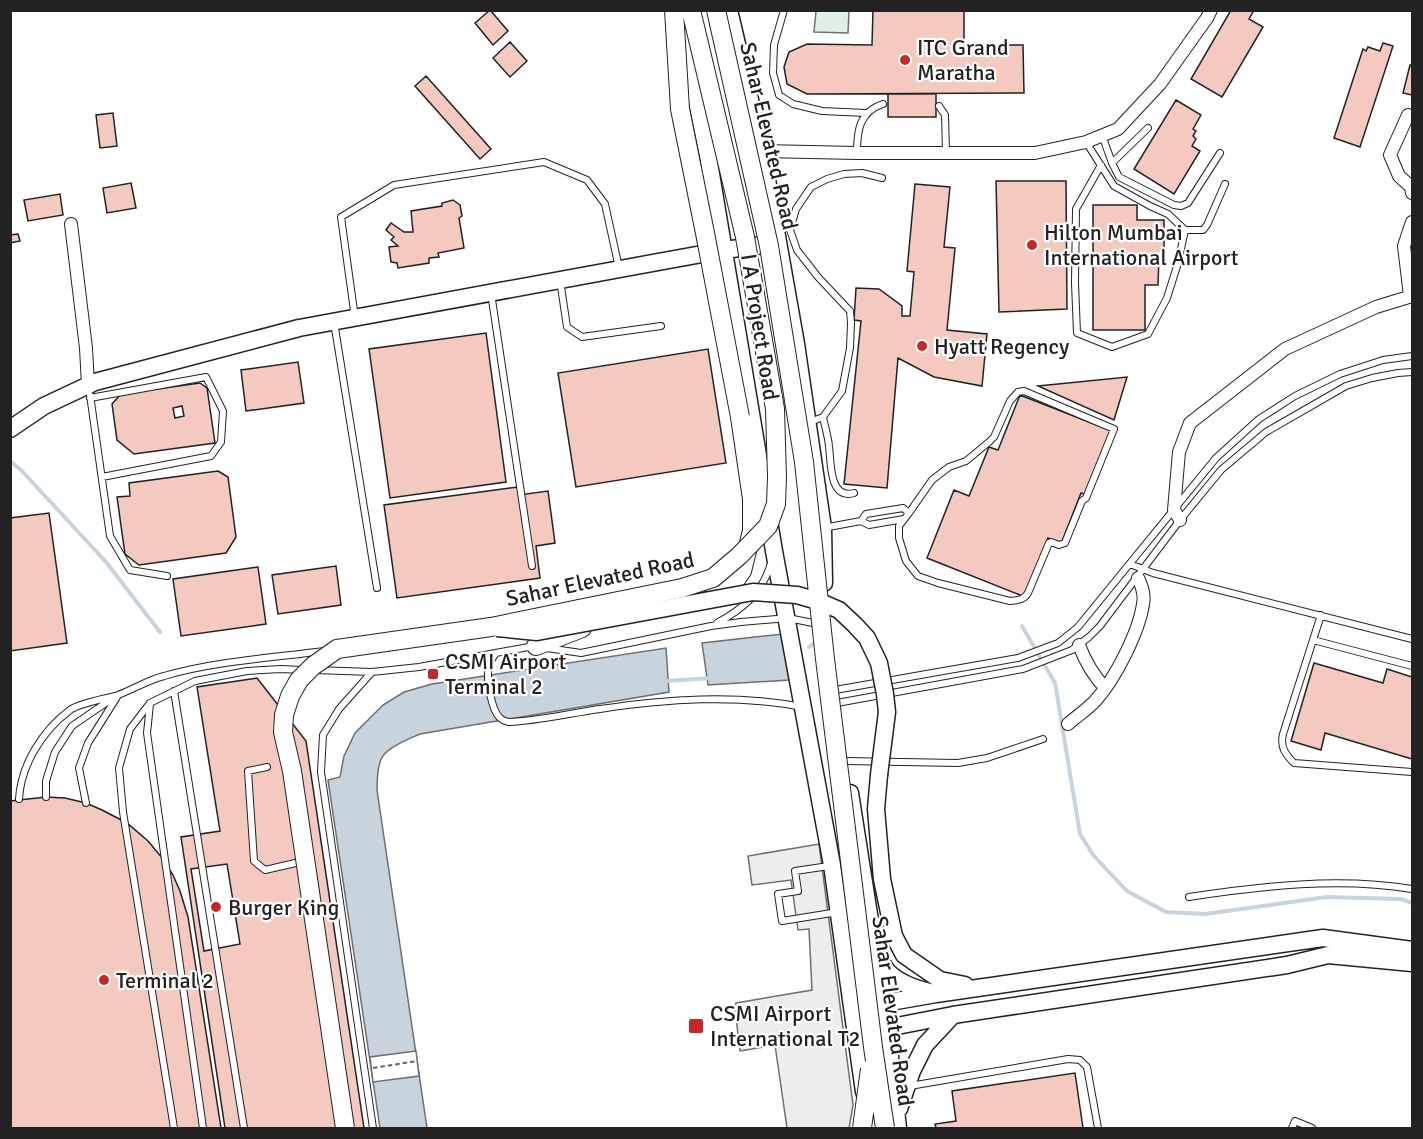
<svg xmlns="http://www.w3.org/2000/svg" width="1423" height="1139" viewBox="0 0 1423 1139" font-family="Signika,sans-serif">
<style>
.green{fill:#e0efe3;stroke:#6f6f6f;stroke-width:1.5}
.parking{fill:#ededed;stroke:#6f6f6f;stroke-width:1.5}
.water{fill:#c7d3dd;stroke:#6f6f6f;stroke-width:1.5}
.pier{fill:#fff;stroke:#6f6f6f;stroke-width:1.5}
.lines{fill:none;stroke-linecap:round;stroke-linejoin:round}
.stream{stroke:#c7d3dd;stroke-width:4}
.building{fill:#f3c9c0;stroke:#222;stroke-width:1.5;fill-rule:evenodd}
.lane-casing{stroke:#222;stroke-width:8}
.street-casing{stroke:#222;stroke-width:14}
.secondary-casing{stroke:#222;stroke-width:19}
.primary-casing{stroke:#222;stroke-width:20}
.path{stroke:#646464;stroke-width:2;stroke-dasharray:4.5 3;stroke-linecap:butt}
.lane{stroke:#fff;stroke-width:6}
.street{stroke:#fff;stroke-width:12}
.secondary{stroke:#fff;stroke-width:16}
.primary{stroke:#fff;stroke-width:18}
.secondary-bridge-casing{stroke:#222;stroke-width:19;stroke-linecap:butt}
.primary-bridge-casing{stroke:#222;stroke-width:20;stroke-linecap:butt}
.secondary-bridge{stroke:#fff;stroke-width:16}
.primary-bridge{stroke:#fff;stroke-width:18}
.poi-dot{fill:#c62828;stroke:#fff;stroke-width:2}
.labels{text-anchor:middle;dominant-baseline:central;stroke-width:4.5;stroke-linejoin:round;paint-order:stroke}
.poi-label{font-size:22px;fill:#222;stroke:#fff;text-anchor:start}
.street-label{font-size:22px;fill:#222;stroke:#fff}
</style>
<rect width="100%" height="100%" fill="#fff"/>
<path class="green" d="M816,11H849L848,33L814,32Z"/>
<path class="parking" d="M819,844L853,1105L849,1128H787L775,1045L740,1051L735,1009L736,1003L812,990L809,929L798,930L791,880L752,885L748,856Z"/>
<path class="water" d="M783,634L789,680L708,685L702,643Z
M666,648L669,692L420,734C409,739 390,746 383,756C377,764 377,781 377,790L427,1128H380L328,780L340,777L344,756L355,733L383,705L404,692L432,684Z"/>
<path class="pier" d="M416,1051L419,1076L373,1082L370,1057Z"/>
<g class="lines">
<path class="stream" d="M10,461L22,471L106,562L160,632
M1022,626L1055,683L1080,834L1093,855L1127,891L1166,912L1205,914L1327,897L1401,899L1412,903
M809,647L817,641
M666,681L712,678"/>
</g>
<path class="building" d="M490,10L508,31L493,45L475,23Z
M873,10H964V45H1023L1024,93L807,94L787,84L784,67L789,52L807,44L872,45Z
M1231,10H1254L1249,19L1263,27L1222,97L1191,79Z
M510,42L527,61L510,77L493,58Z
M1383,43L1393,46L1360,147L1334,138L1363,49L1366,51L1368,47L1380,51Z
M1410,65L1412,66V95L1403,93Z
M426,76L491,149L480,159L415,86Z
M888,94H936V117H888Z
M1176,100L1201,115L1193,129L1196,131L1193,136L1196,139L1192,146L1200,151L1174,194L1134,169Z
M113,113L117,146L100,148L96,115Z
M996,181H1066L1067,309L999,312Z
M131,183L136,208L107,213L103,188Z
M915,184L950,187L944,247L955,248L947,330L987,334L982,386L934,377L898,358L887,488L844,484L861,321L854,320L856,288L879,289L902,306V316H910L914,272L907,271Z
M60,194L63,215L28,221L24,200Z
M453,200L460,205L462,216L459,218L464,248L438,253L439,257L429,258V263L398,268L397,263L391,262L389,247L398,246L391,240L394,237L386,230L391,223L404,232H413L411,211L442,206V203Z
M1093,205H1137V220H1164V257L1159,256L1158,285H1145V330H1093Z
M18,234L20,241L10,243V235Z
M486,333L506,482L390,498L369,349Z
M708,349L726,463L576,487L558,373Z
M298,362L304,403L246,411L241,370Z
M1127,377L1114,420L1038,386Z
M200,383L207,388L215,443L134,454L117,440L112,404L121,394ZM182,406L184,416L175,418L173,408Z
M1020,395L1112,431L1086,495L1081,493L1061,544L1048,538L1025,597L927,558L954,490L969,496L989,447L998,450Z
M218,471L228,477L236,537L226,553L139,565L125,554L117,497L130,496L129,483Z
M518,487L519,495L548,491L555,543L536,546L540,578L397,598L384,505Z
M49,513L67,643L10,651V518Z
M336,566L341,605L278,614L272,575Z
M258,567L266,624L181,636L173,579Z
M1314,663L1383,683L1387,669L1412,677V759L1325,733L1321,750L1291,741Z
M257,678L306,741L364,1128H225L181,837L220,831L197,687Z
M46,797L65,798L86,803L102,810L127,823L148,841L163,859L173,875L180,891L188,917L221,1128H10V801Z
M227,864L240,944L204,951L191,869Z
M1075,1073L1083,1128H936L935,1124L956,1121L952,1091Z"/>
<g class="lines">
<defs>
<path id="lane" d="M784,10L774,45L773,73L779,95L793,104L822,111L866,113
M939,106L945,115L946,152
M1102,135L1112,163L1119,177L1174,205L1181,206L1188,203L1220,153
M1086,142L1114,186L1150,206L1168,214L1185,230L1178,263L1167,298L1148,334L1112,347L1077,333L1075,283L1076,209L1101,165
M857,153C857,131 859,112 883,104
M1112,163L1148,128
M1185,230H1203L1207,225L1225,184
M560,280L567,327L582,337L661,326
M491,293L532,566
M355,318L341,217L394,185L544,162L587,180L605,204L619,268
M334,322L377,588
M90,395L110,536L130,570L167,576
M90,398L206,377L223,411L221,442L211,456L102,477
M823,417C825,427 828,436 829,446C831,462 829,500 854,493
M810,422L823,417L842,391L850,348L851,323L850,311L818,277L797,250L790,230L796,209L811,187L827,179L844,174L862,173L882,178
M861,521L866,514L903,508L909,513L899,526V538L906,561L918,576L938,583L1010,601C1018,600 1024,600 1028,593L1049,543L1051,542L1059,545L1065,543L1082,501L1086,498L1114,429L1024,391L1018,392L1010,401L994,437L989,442L966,461L949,467L932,480L909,513
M823,528L861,521L869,525L904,519
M1130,564L1153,573L1412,639
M1321,615L1283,734C1280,747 1285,754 1294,763L1412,772
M717,623C743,609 763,592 771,563
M1313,640L1412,666
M547,648L581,653L711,626L741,622L788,618L818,624
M496,653C493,657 490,661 489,666C486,677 491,710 500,718C503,721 505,721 509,722C537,721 571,713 600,709C667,699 735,694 802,707
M315,670L372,672L419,667L534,646
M372,672L339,709L323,735L321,772L373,1128
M835,690L1018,658L1058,643L1078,627L1216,458L1259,419L1295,396L1340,374L1383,360L1412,356
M174,691L244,1128
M837,703L1023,669L1072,650L1089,637L1100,626L1180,520L1221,470L1266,432L1346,386L1372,378L1398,373L1412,372
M150,704L147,733L203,1128
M845,761L958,763L987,758L1043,739
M267,767L248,771L254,861L265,870L304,861
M46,797V781L55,752L72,726L113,698
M19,799C21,765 42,731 70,710C79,703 105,699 118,695C134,689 148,680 164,676C216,661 271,658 324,651
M86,803L79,768L88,743L117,697
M829,866L795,871L798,891L778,894L782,921L838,912
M1189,897C1263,886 1338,877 1412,889
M910,1086L1068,1059L1080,1060L1087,1067L1098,1128
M174,1128L123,812L119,768L130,729L150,703L195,681L247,671L281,669L302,670
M1292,1128L1295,1121L1312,1128"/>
<path id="street" d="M1408,115L1390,155L1399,176L1411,187L1412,193
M762,151L857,153H1035L1086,142L1118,129L1160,84L1207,18L1211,10
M71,224L86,348L88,385
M1410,296L1404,246L1412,222
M1180,520L1174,510L1179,452L1190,423L1285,349L1376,307L1412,296
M1079,645C1085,661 1093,675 1105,688
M1068,724C1077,716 1088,709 1096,700C1115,679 1139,632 1143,604C1145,595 1142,586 1138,578"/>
<path id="secondary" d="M729,10L762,151L796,344L823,528L824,583
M681,23L708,156L774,551L832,865L864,1092
M10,429L44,406L95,382L299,328L620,269L724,250L778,243
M879,775L876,809L882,879L894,936L904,955L940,980L965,985
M850,793L887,1029L898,1128
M877,955C880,960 884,967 888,972C900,984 917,989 933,993
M873,1005L936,994L1323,938L1412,950
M877,1030L953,1015L1287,965L1328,955L1412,963
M899,1109L912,1071L925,1045L953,1015"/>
<path id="primary" d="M710,599L729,589L742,571L752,531V499L740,417
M536,646L582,628"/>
</defs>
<use href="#lane" class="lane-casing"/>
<use href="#street" class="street-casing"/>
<use href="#secondary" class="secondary-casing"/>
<use href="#primary" class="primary-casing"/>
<path class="path" d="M10,945L11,944
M10,949H12
M373,1068L417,1061"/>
<use href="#lane" class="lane"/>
<use href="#street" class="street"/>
<use href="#secondary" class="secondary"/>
<use href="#primary" class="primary"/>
<defs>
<path id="secondary-bridge" d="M497,628L537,632L753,592L797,595L818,601L839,610L855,625L867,638L879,663L885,694L887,712L879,775"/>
<path id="primary-bridge" d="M674,10L680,109L705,233L740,417
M716,10L769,246L804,462L825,659L873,1047L885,1128
M345,1128L292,771L283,732L284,715L290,696L299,680L313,666L337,649L491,627L682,588L713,578L739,556L768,526L776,504L777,477L775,409L745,237L691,10
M862,1128L870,1069"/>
</defs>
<use href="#secondary-bridge" class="secondary-bridge-casing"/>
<use href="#primary-bridge" class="primary-bridge-casing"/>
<use href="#secondary-bridge" class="secondary-bridge"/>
<use href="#primary-bridge" class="primary-bridge"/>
</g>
<g class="poi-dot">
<circle cx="905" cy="60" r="6"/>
<circle cx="1032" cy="245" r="6"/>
<circle cx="922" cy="346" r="6"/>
<rect x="427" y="668" width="12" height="12" rx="3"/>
<circle cx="216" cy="907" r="6"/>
<circle cx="104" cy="980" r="6"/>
<rect x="688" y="1018" width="16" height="16" rx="3"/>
</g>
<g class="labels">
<g class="poi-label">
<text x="917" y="47">ITC Grand<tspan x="917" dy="25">Maratha</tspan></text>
<text x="1044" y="232">Hilton Mumbai<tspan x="1044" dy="25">International Airport</tspan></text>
<text x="934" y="346">Hyatt Regency</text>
<text x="445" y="661">CSMI Airport<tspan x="445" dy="25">Terminal 2</tspan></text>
<text x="228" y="907">Burger King</text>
<text x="116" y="980">Terminal 2</text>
<text x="710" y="1013">CSMI Airport<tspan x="710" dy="25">International T2</tspan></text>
</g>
<g class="street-label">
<text transform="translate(769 136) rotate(77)">Sahar Elevated Road</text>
<text transform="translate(760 327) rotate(81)">I A Project Road</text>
<text transform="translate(600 579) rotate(-12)">Sahar Elevated Road</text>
<text transform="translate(893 1011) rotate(82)">Sahar Elevated Road</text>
</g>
</g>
<rect width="1423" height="1139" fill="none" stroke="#222222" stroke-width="24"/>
</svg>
